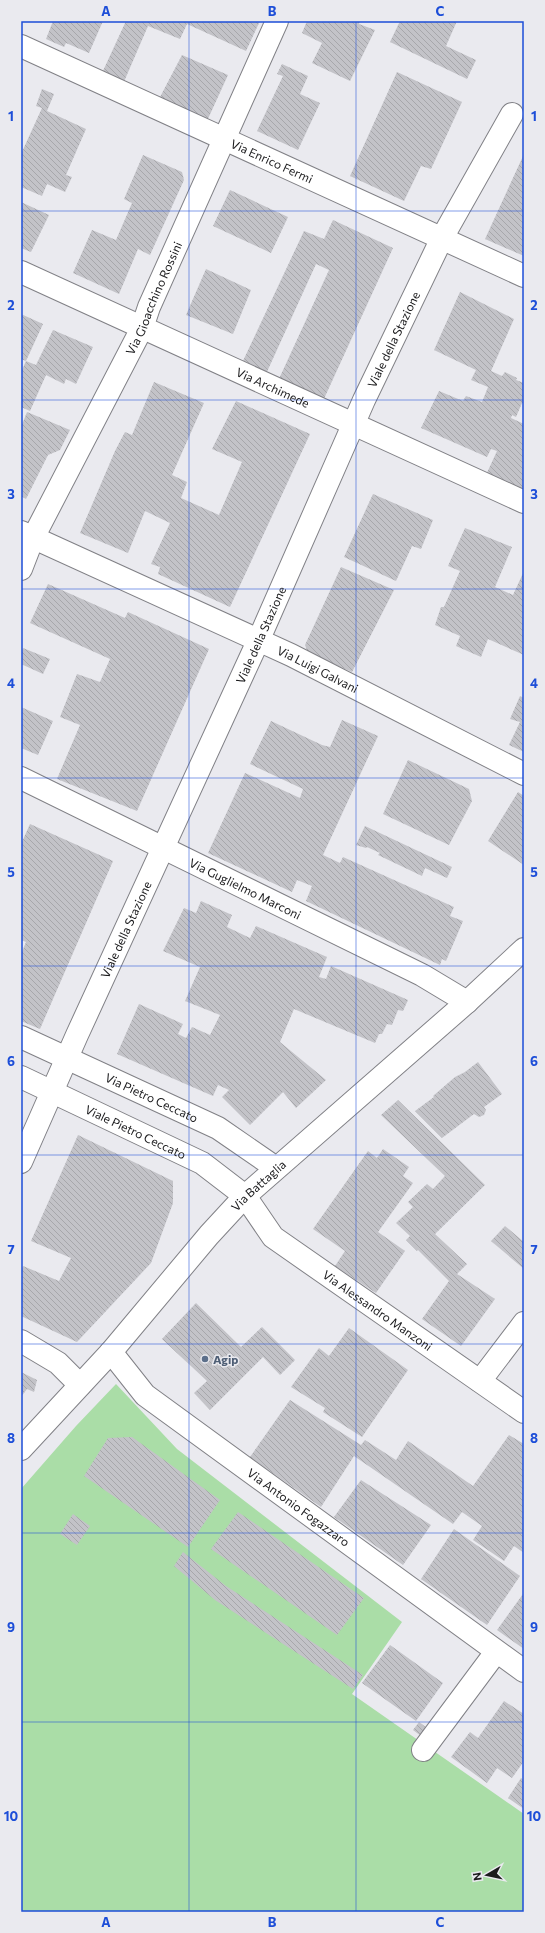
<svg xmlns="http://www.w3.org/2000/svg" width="545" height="1933" viewBox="0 0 545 1933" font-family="Commissioner,sans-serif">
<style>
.grass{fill:#aadda7}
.building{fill:url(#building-back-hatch)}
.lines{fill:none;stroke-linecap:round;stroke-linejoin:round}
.minor-casing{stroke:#818186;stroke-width:24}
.secondary-casing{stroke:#818186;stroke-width:24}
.minor{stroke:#fff;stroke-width:22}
.secondary{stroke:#fff;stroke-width:22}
.grid{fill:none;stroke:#1d4ed8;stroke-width:1;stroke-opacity:0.55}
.service-dot{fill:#5c6f8a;stroke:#eaeaef;stroke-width:1.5}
.labels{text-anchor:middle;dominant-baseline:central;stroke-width:3;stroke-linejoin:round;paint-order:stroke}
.street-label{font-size:12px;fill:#1b1b1d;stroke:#eaeaef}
.service-label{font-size:12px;font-weight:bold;fill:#4e5e75;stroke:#eaeaef;text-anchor:start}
.neatline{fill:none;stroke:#1d4ed8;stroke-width:1.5}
.grid-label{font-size:13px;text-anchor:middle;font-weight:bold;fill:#1d4ed8}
</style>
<defs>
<pattern id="building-back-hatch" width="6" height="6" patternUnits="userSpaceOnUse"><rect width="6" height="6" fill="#c3c3c8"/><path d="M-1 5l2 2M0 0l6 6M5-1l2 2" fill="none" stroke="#a7a7ab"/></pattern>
</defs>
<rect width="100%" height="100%" fill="#eaeaef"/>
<path class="grass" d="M116,1384L177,1449L402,1622L352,1694L524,1814V1912H21V1489L76,1426Z"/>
<path class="building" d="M53,21H103L89,53L66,43L64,47L46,39Z
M126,21H260L246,51L187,24L180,39L148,26L123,84L102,73Z
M307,21H360L359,24L375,30L350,81L312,63L322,43L302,33Z
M400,21H457L446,46L476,60L467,79L390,42Z
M182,55L228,75L207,121L159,99Z
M282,64L308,76L300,94L320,103L298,150L257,131L283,76L277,74Z
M397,72L462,102L431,169L421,166L404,201L350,176Z
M42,89L54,94L47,111L86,129L66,175L72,177L65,192L47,184L42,196L21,187V154L42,108L36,106Z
M524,154V256L485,239Z
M143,155L182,172L184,180L150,255L138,249L119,294L73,273L92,230L116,240L132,203L124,199Z
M230,190L288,217L271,253L213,226Z
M21,202L49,215L31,252L21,248Z
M333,220L393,248L323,401L278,381L329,270L316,264L266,374L242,363L304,231L324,239Z
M206,269L251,290L233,334L186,315Z
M460,292L514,319L491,371L502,376L505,372L517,378L516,380L524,383V404L522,403L516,417L512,415L511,418L524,424V491L485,477L497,451L491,449L487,457L421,428L439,391L463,401L466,396L482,402L488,387L471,380L476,370L434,350Z
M21,314L43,324L26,361L21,359Z
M53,330L93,347L76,384L66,379L64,384L46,375L30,411L21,407V372L26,361L36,365Z
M154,382L204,403L172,475L187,482L181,498L219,515L242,462L212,449L236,401L310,434L230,607L158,574L160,567L151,564L170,523L145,511L128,553L80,533L115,451L125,432L132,435Z
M27,412L70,430L60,450L48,455L26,499L21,496V427Z
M373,494L433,520L421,549L412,546L396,581L344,557Z
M465,528L512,547L495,587L513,595L524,571V655L488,639L481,657L456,646L460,636L435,625L441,607H444L460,571L448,566Z
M341,567L394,590L352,672L308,653L305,645Z
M48,584L125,618L128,612L209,649L137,811L57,779L80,725L60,717L77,674L100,682L110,659L30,623Z
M23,648L50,659L43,674L21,664V653Z
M520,696L524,698V752L509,745L520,722L510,719Z
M21,707L53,721L38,755L21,748Z
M342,720L378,736L323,855L340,863L343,857L454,907L450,916L463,921L446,961L442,959L440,965L306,901L312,886L297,880L292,892L208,853L245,773L300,798L303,789L250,764L271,721L322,745L330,747Z
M408,760L469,789L472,801L449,845L383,814Z
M518,792L524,796V865L488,841Z
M30,824L113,861L40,1029L21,1021V954L26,942L21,940V844Z
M365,826L452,867L447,878L425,868L422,876L378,855L380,853L367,847L366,848L356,845Z
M201,901L232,915L227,927L250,938L256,926L327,957L319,977L326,979L331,966L408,1000L403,1011L398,1010L392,1025L387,1024L382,1034H379L375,1043L294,1009L280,1042L326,1080L296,1108L283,1092L250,1125L222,1097L229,1090L218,1085L213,1096L117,1054L139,1004L183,1024L178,1034L186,1038L192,1027L210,1035L220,1015L185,1001L200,967L163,951L184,908L196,913Z
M478,1062L502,1094L484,1107L486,1110L484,1115L479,1117L474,1114L442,1138L415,1111L434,1097L433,1096L455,1077L465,1072Z
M398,1100L485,1185L435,1234L467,1264L457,1274L495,1299L461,1346L422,1319L449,1281L418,1250L417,1251L406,1240L410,1236L396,1223L413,1207L408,1202L427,1184L433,1189L445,1176L381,1115Z
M78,1135L173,1181V1203L151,1263L77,1342L21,1316V1270L23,1266L59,1281L71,1258L31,1241Z
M383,1149L409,1167L403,1176L413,1183L378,1232L405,1251L376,1293L335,1266L345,1251L313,1229L368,1151L377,1158Z
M505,1226L524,1242V1269L491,1241Z
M196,1303L241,1347L262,1327L295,1360L280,1375L263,1357L210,1410L194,1393L207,1381L162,1339Z
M349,1328L408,1370L362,1437L323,1412L325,1408L291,1387L319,1348L329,1356Z
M21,1372L37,1380L34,1392L27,1389L21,1397Z
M290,1400L361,1445L365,1440L396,1460L408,1441L473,1486L509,1435L524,1444V1553L514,1546L504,1561L473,1540L482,1526L462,1512L453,1524L354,1456L321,1507L250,1457Z
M132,1437L220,1500L188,1547L84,1476L108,1438Z
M361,1480L431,1525L403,1565L334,1517Z
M238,1512L364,1598L337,1635L211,1549Z
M73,1514L90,1526L77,1545L60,1534Z
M454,1529L520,1576L487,1625L421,1579Z
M183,1552L226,1586L363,1675L353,1689L215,1600L174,1566Z
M523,1594L524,1595V1649L497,1630Z
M390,1645L443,1683L416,1721L362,1683Z
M504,1701L524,1714V1761L512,1778L497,1768L487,1783L451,1757L470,1732L478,1738Z
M419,1722L427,1728L421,1736L413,1730Z
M521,1778L524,1780V1809L508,1798Z"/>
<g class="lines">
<defs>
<g id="minor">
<path id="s1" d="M21,46L524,276"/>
<path id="s2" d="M21,272L524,502"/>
<path id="s3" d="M21,532L291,655L524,774"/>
<path id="s4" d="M21,569L33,538L142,328L149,307L277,21"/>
<path id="s5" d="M21,778L422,975L467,1002"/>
<path id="s6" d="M21,1037L218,1128L276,1168"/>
<path id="s7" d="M21,1077L202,1163L245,1196L273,1237L524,1412"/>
<path id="s8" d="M21,1162L77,1035L259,639L364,400L442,238L512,114"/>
<path d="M21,1341L58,1363L80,1385"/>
<path id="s9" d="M111,1352L145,1395L524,1671"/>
<path d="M480,1381L524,1323"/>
<path d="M423,1750L496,1652"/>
</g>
<g id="secondary">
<path id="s10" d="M21,1449L111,1352L209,1235L245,1196L467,1002L524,949"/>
</g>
</defs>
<use href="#minor" class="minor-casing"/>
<use href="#secondary" class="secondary-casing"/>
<use href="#minor" class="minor"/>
<use href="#secondary" class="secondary"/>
</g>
<path class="grid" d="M189,21V1912M356,21V1912M21,211H524M21,400H524M21,589H524M21,778H524M21,966H524M21,1155H524M21,1344H524M21,1533H524M21,1722H524"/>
<circle class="service-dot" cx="205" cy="1359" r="4"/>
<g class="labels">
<g class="street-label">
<text stroke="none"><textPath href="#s1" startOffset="276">Via Enrico Fermi</textPath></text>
<text stroke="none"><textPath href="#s4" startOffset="302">Via Gioacchino Rossini</textPath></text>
<text stroke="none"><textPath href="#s8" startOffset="903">Viale della Stazione</textPath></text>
<text stroke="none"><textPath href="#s2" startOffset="277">Via Archimede</textPath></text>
<text stroke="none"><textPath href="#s8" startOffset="579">Viale della Stazione</textPath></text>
<text stroke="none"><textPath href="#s3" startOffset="327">Via Luigi Galvani</textPath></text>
<text stroke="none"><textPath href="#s5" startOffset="250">Via Guglielmo Marconi</textPath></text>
<text stroke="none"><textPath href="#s8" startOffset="255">Viale della Stazione</textPath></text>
<text stroke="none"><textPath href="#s6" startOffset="144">Via Pietro Ceccato</textPath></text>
<text stroke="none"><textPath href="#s7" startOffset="127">Viale Pietro Ceccato</textPath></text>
<text stroke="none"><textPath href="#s10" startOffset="355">Via Battaglia</textPath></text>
<text stroke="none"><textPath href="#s7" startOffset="432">Via Alessandro Manzoni</textPath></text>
<text stroke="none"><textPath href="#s9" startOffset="245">Via Antonio Fogazzaro</textPath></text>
</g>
<g class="service-label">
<text x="213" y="1359">Agip</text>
</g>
</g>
<rect width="545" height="1933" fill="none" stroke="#eaeaef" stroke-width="44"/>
<g transform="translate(487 1875) rotate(261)" stroke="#eaeaef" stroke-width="3" paint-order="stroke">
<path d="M0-3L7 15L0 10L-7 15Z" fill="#1b1b1d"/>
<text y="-6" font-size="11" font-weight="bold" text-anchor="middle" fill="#1b1b1d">N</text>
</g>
<rect x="22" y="22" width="501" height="1889" class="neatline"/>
<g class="grid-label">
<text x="106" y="16">A</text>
<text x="272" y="16">B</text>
<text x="440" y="16">C</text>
<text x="11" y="121">1</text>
<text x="534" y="121">1</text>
<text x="11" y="310">2</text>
<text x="534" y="310">2</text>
<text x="11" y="499">3</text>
<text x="534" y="499">3</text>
<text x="11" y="688">4</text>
<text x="534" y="688">4</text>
<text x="11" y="877">5</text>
<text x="534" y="877">5</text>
<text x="11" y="1066">6</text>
<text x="534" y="1066">6</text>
<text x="11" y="1254">7</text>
<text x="534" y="1254">7</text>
<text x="11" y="1443">8</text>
<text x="534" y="1443">8</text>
<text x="11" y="1632">9</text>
<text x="534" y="1632">9</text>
<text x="11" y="1821">10</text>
<text x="534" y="1821">10</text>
<text x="106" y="1927">A</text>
<text x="272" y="1927">B</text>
<text x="440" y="1927">C</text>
</g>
</svg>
